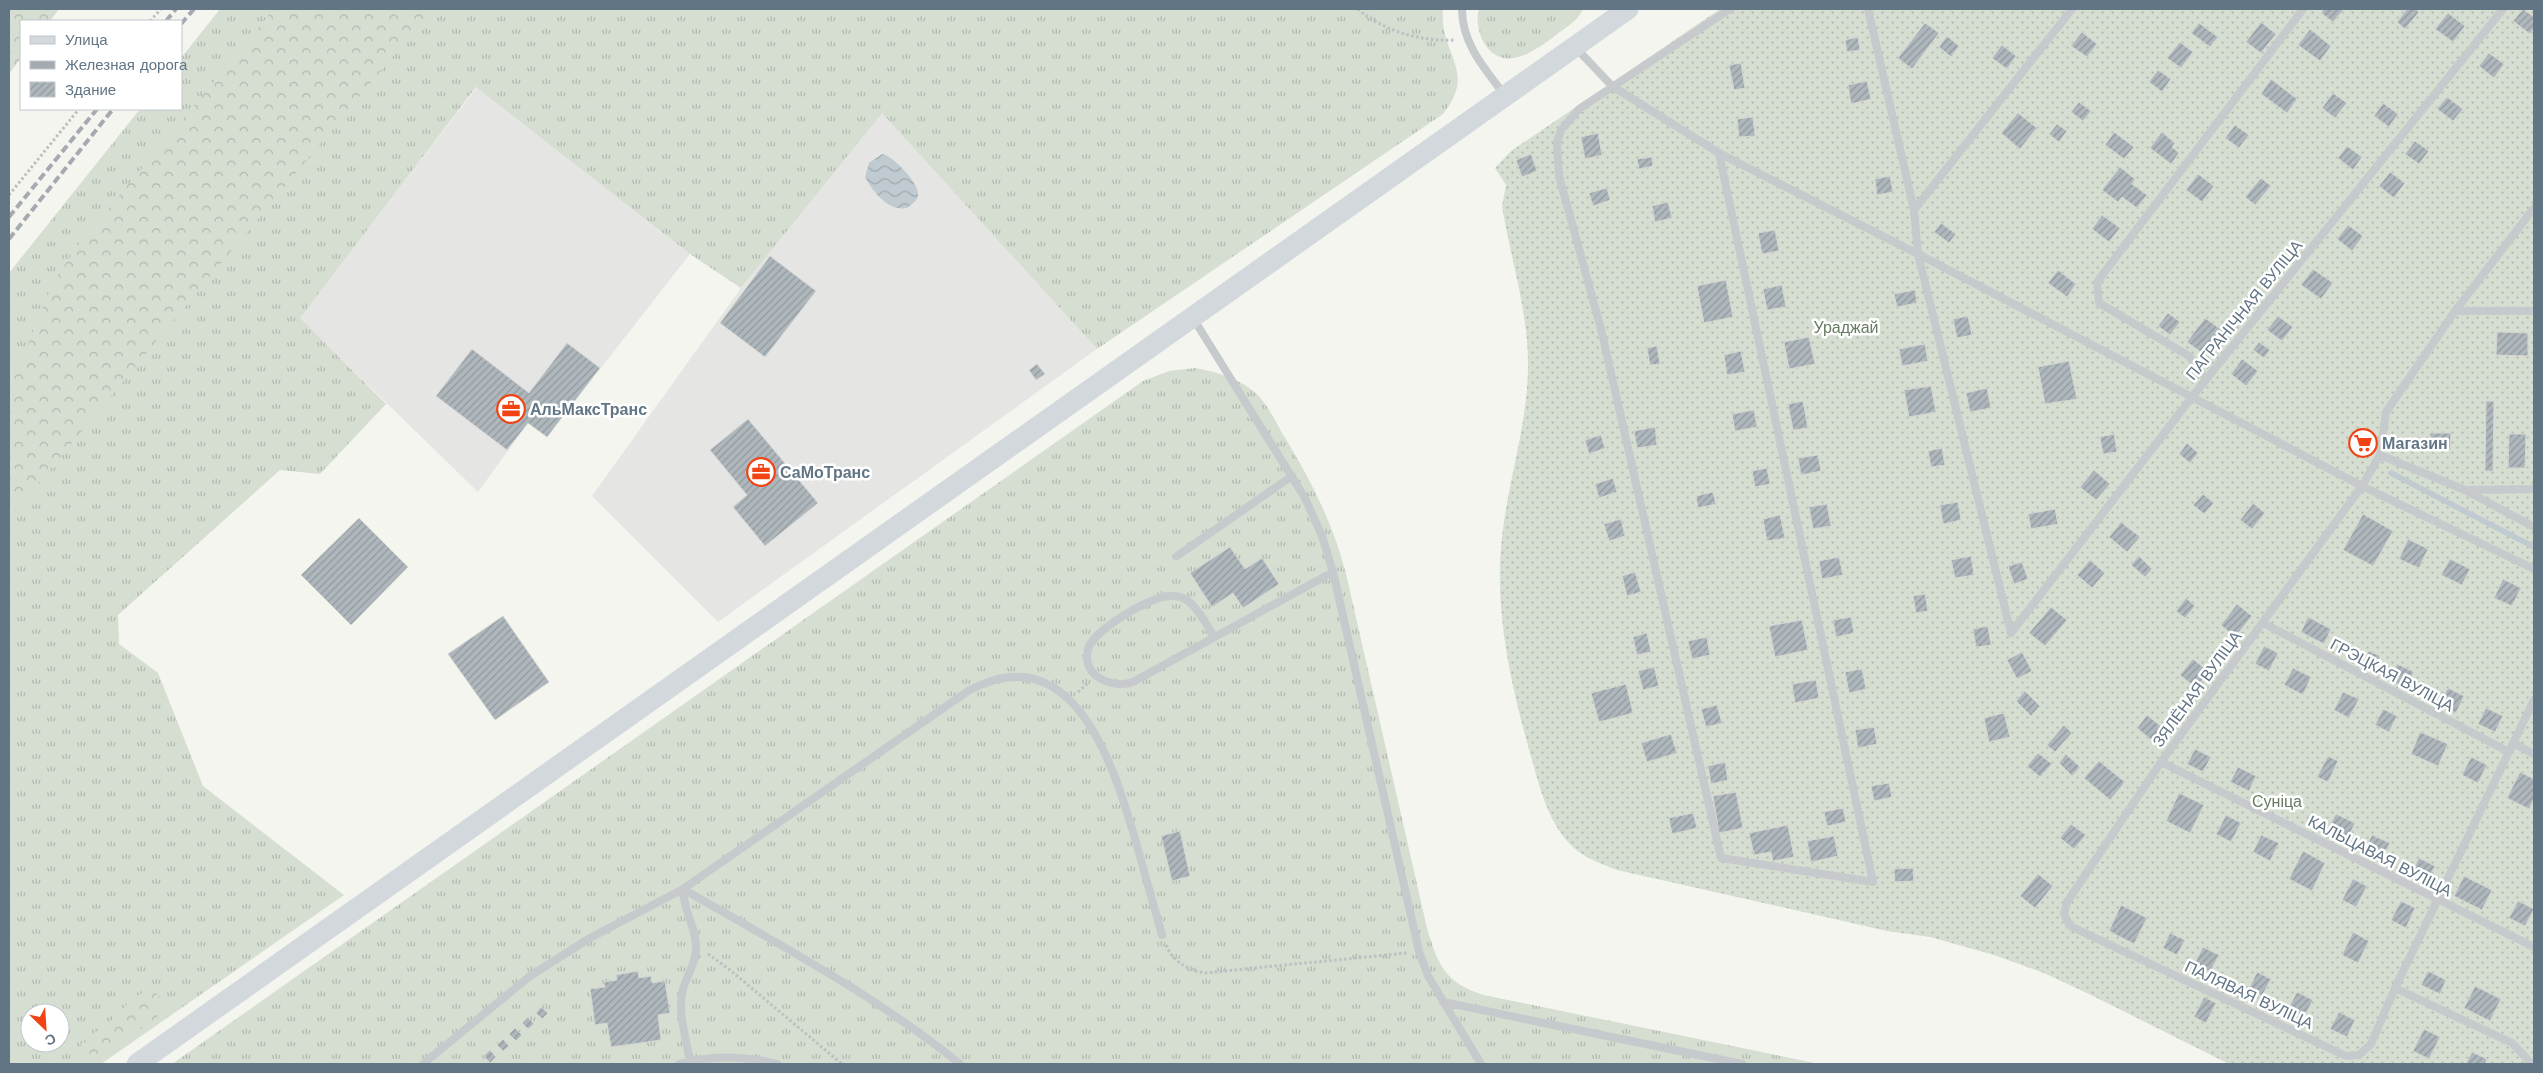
<svg xmlns="http://www.w3.org/2000/svg" width="2543" height="1073" viewBox="0 0 2543 1073" font-family="'Work Sans',sans-serif">
<style>
.built{fill:#e5e6e4}
.grass{fill:url(#grass-tufts);fill-rule:evenodd}
.forest{fill:url(#forest-crowns)}
.garden{fill:url(#garden-dots)}
.water{fill:url(#water-waves)}
.lines{fill:none;stroke-linecap:round;stroke-linejoin:round}
.stream{stroke:#bfcbd0;stroke-width:5.5}
.building{fill:url(#building-hatch);stroke:#d6d6d3}
.path{stroke:#bdc0c2;stroke-width:3;stroke-dasharray:2.5 2.5;stroke-linecap:butt}
.lane{stroke:#c7cacd;stroke-width:8}
.secondary{stroke:#d2d8dc;stroke-width:21}
.rail{stroke:#a4aab0;stroke-width:4;stroke-dasharray:8 4;stroke-linecap:butt}
.labels{text-anchor:middle;dominant-baseline:central;stroke-width:5;stroke-linejoin:round;paint-order:stroke}
.street-label{font-size:16px;fill:#617584;stroke:#fff}
.park-label{font-size:16px;fill:#667b61;stroke:#fff}
.poi-label{font-size:16px;font-weight:bold;fill:#617584;stroke:#fff;text-anchor:start}
</style>
<defs>
<pattern id="grass-tufts" width="24" height="20" patternUnits="userSpaceOnUse" patternTransform="scale(1.25)"><rect width="24" height="20" fill="#d6ddd1"/><path d="M3 7l-1-3M5 7V3M7 7l1-3M15 17l-1-3M17 17v-4M19 17l1-3" fill="none" stroke="#b1b8af"/></pattern>
<pattern id="forest-crowns" width="20" height="18" patternUnits="userSpaceOnUse" patternTransform="scale(1.25)"><rect width="20" height="18" fill="#d6ddd1"/><path d="M2 6a3 3 0 1 1 6 0M12 15a3 3 0 1 1 6 0" fill="none" stroke="#b1b8af"/></pattern>
<pattern id="garden-dots" width="8" height="8" patternUnits="userSpaceOnUse" patternTransform="scale(1.25)"><rect width="8" height="8" fill="#d6ddd1"/><path d="M2 2h.1M6 6h.1" fill="none" stroke="#b1b8af" stroke-width="1.8" stroke-linecap="round"/></pattern>
<pattern id="water-waves" width="16" height="10" patternUnits="userSpaceOnUse" patternTransform="scale(1.25)"><rect width="16" height="10" fill="#bfcbd0"/><path d="M0 5q4-4 8 0t8 0" fill="none" stroke="#9fa9ae"/></pattern>
<pattern id="building-hatch" width="6" height="6" patternUnits="userSpaceOnUse" patternTransform="scale(1.25)"><rect width="6" height="6" fill="#aeb7bb"/><path d="M-1 1l2-2M0 6l6-6M5 7l2-2" fill="none" stroke="#91999e"/></pattern>
</defs>
<rect width="100%" height="100%" fill="#f5f5f0"/>
<path class="built" d="M477,87L690,254L547,437L528,423L478,492L299,318Z
M882,112L1097,349L718,622L592,496L741,288Z"/>
<path class="grass" d="M220,9H1443C1439,55 1478,70 1443,114L1097,349L882,113L741,288L690,254L476,87L300,318L386,404L320,474L280,470L118,615L119,644L158,673L203,786L344,895L101,1064H9V273L140,109H181V58ZM30,1013H60V1043H30Z
M1479,9H1583C1578,21 1566,27 1556,35C1534,52 1500,76 1482,39C1478,30 1476,18 1479,9Z
M1195,368C1216,372 1235,377 1252,390C1265,400 1274,418 1282,433C1311,480 1334,525 1347,578L1427,928C1438,965 1445,983 1484,995L1820,1064H172L1143,381L1169,371Z"/>
<path class="forest" d="M9,9H59L50,21H21V58L9,74Z
M274,9H432L9,519V380L22,359L53,282L78,245Z
M151,991C160,995 163,999 164,1009L157,1017L101,1058L92,1060L85,1057L81,1044C90,1032 104,1029 114,1018C127,1006 132,994 151,991Z"/>
<path class="garden" d="M1720,9H2534V1064H2229L2091,995L2044,973L1994,955L1930,937L1887,931L1617,870C1599,863 1581,857 1568,842C1546,817 1539,784 1530,753C1510,681 1494,611 1502,537C1508,481 1527,426 1528,369C1529,313 1511,261 1502,206L1506,185L1495,168L1511,151Z"/>
<path class="water" d="M882,154C892,155 918,182 918,193C919,200 912,204 907,208C889,212 872,191 865,177L869,163Z"/>
<g class="lines">
<path class="stream" d="M2391,473L2534,547"/>
</g>
<path class="building" d="M2324,9H2344L2333,22L2321,13Z
M2407,9H2416L2419,12L2405,29L2397,22Z
M2523,9L2534,17V28L2530,34L2513,21Z
M2448,13L2465,26L2453,42L2435,29Z
M2261,22L2276,34L2261,53L2246,42Z
M1925,23L1939,33L1912,69L1898,58Z
M2199,23L2218,37L2210,47L2191,33Z
M2310,29L2331,46L2320,61L2298,45Z
M2082,32L2097,44L2087,57L2071,46Z
M1947,36L1959,46L1951,57L1939,47Z
M1858,37L1860,50L1847,52L1845,40Z
M2180,42L2193,52L2181,68L2167,58Z
M2002,45L2016,56L2007,69L1992,58Z
M2489,53L2504,64L2494,78L2479,66Z
M1741,63L1745,88L1734,90L1729,65Z
M2158,70L2171,79L2162,92L2149,82Z
M2271,79L2297,99L2287,113L2261,94Z
M1867,81L1871,99L1851,104L1848,85Z
M2333,93L2347,103L2335,118L2322,108Z
M2447,97L2463,109L2453,121L2437,109Z
M2079,102L2091,111L2083,121L2071,112Z
M2383,103L2398,114L2389,127L2374,116Z
M2018,113L2037,128L2020,149L2001,133Z
M1753,117L1755,136L1739,137L1737,119Z
M2057,124L2067,131L2059,142L2049,134Z
M2235,125L2249,135L2239,148L2225,138Z
M2114,132L2134,147L2124,159L2105,145Z
M2162,132L2175,143L2172,147L2179,153L2171,164L2150,148Z
M1598,133L1602,155L1585,159L1581,137Z
M2415,141L2429,151L2419,164L2405,154Z
M2347,146L2362,157L2353,170L2338,158Z
M1531,154L1537,171L1522,177L1516,160Z
M1652,157L1653,166L1639,169L1637,159Z
M2120,167L2135,179L2132,184L2147,195L2137,208L2122,197L2118,202L2102,190Z
M2390,172L2405,183L2394,198L2379,186Z
M2198,174L2214,186L2202,202L2186,190Z
M1890,176L1893,192L1877,195L1875,179Z
M2261,178L2271,186L2255,205L2245,197Z
M1607,188L1610,200L1593,206L1589,193Z
M1668,202L1672,218L1655,222L1652,206Z
M2102,215L2120,228L2109,242L2092,229Z
M1941,223L1956,234L1949,243L1934,232Z
M2348,225L2363,236L2352,251L2337,239Z
M1775,230L1779,251L1762,254L1758,233Z
M770,256L816,291L765,357L720,323Z
M2313,269L2333,283L2321,299L2301,285Z
M2058,270L2076,284L2067,297L2048,283Z
M1726,280L1733,317L1704,323L1697,286Z
M1782,285L1786,307L1767,310L1763,289Z
M1915,290L1917,303L1897,307L1894,294Z
M2168,313L2180,322L2170,335L2158,326Z
M1968,316L1972,335L1957,338L1953,319Z
M2278,316L2293,327L2282,341L2267,330Z
M2205,318L2223,331L2205,355L2187,342Z
M2497,332L2528,333V356L2496,355Z
M1809,337L1815,364L1789,369L1784,342Z
M2259,342L2270,350L2264,358L2253,350Z
M567,343L600,368L547,437L528,423L507,450L436,396L472,349L529,393Z
M1925,344L1928,361L1902,366L1899,349Z
M1657,346L1660,364L1650,365L1647,348Z
M1741,351L1745,372L1727,375L1724,355Z
M2242,359L2258,371L2246,386L2231,374Z
M2069,361L2077,399L2045,404L2038,367Z
M1037,364L1045,374L1036,380L1029,370Z
M1931,386L1936,412L1909,417L1904,390Z
M1987,388L1991,408L1970,412L1966,393Z
M1803,401L1808,428L1793,430L1788,404Z
M2486,401H2494L2493,471H2485Z
M1754,410L1757,427L1735,431L1732,414Z
M748,419L818,503L765,546L733,507L747,495L710,450Z
M1655,427L1657,445L1637,448L1634,431Z
M2362,430L2376,437L2368,452L2354,445Z
M2430,433H2451L2450,450L2430,449Z
M2114,434L2117,452L2103,454L2100,437Z
M2509,434H2526L2525,468H2508Z
M1601,435L1605,448L1589,454L1585,440Z
M2187,443L2198,453L2190,463L2179,454Z
M1942,448L1945,465L1931,467L1928,451Z
M1818,455L1821,471L1801,475L1798,458Z
M1767,468L1770,484L1755,487L1752,471Z
M2094,470L2110,484L2096,500L2080,487Z
M1613,478L1617,492L1599,498L1595,484Z
M1713,492L1716,504L1698,508L1696,496Z
M2203,494L2214,503L2204,514L2193,505Z
M1958,502L1961,520L1943,524L1940,505Z
M2253,503L2265,513L2252,529L2240,520Z
M1827,504L1831,526L1813,529L1809,507Z
M2055,509L2058,524L2031,529L2028,514Z
M2363,514L2393,531L2373,566L2343,550Z
M1780,515L1785,538L1767,541L1763,519Z
M359,518L408,567L351,625L301,575Z
M1621,519L1625,536L1609,541L1604,524Z
M2121,522L2140,537L2127,552L2109,537Z
M2408,539L2428,549L2419,568L2399,559Z
M1230,547L1245,569L1262,558L1279,584L1243,608L1233,593L1212,607L1190,573Z
M1971,556L1974,575L1955,578L1951,560Z
M2139,556L2152,569L2145,577L2131,565Z
M1839,557L1843,575L1822,579L1819,561Z
M2450,559L2470,569L2462,585L2441,575Z
M2090,560L2105,573L2092,588L2077,575Z
M2022,562L2028,579L2014,584L2008,566Z
M1635,572L1641,592L1627,596L1622,576Z
M2503,579L2521,588L2512,606L2494,598Z
M1925,594L1928,611L1916,613L1913,596Z
M2186,598L2195,606L2185,618L2176,611Z
M2237,604L2252,616L2235,637L2221,625Z
M2051,607L2067,620L2045,646L2029,633Z
M503,616L549,682L495,720L448,654Z
M1851,617L1854,633L1836,637L1833,620Z
M2308,617L2331,629L2324,644L2301,632Z
M1802,620L1808,650L1775,657L1769,626Z
M1988,626L1991,645L1976,647L1973,629Z
M1647,633L1651,652L1637,655L1633,637Z
M1707,637L1710,655L1692,659L1688,641Z
M2264,646L2278,653L2269,671L2255,664Z
M2369,651L2380,656L2374,670L2362,664Z
M2022,652L2032,671L2017,679L2007,660Z
M2193,659L2209,672L2196,688L2180,675Z
M2397,664L2414,672L2406,688L2389,680Z
M1654,667L1659,686L1643,690L1638,671Z
M2293,668L2311,677L2303,695L2284,685Z
M1862,669L1866,689L1849,693L1845,672Z
M1816,680L1819,698L1795,703L1792,684Z
M1626,684L1633,713L1599,722L1591,693Z
M2448,688L2464,696L2456,713L2439,705Z
M2025,691L2040,706L2031,716L2016,701Z
M2343,692L2359,699L2349,718L2334,710Z
M1717,705L1722,723L1706,727L1701,709Z
M2486,708L2503,716L2495,732L2478,724Z
M2383,709L2397,716L2389,732L2375,725Z
M2004,713L2010,737L1989,742L1984,718Z
M2147,715L2164,729L2154,742L2137,728Z
M2064,725L2072,733L2055,752L2047,745Z
M1874,727L1877,744L1858,748L1855,730Z
M2420,732L2448,744L2438,766L2411,754Z
M1671,734L1677,753L1647,762L1641,743Z
M2195,749L2211,757L2203,772L2187,764Z
M2038,753L2052,764L2040,777L2027,766Z
M2066,754L2080,767L2072,776L2059,763Z
M2328,756L2338,761L2328,782L2317,777Z
M2471,757L2487,765L2478,783L2462,775Z
M2099,761L2125,782L2110,800L2084,778Z
M1725,762L1728,780L1711,784L1708,766Z
M2238,767L2256,776L2249,791L2230,782Z
M2520,772L2534,779V799L2529,809L2507,798Z
M1889,783L1892,797L1874,801L1871,786Z
M1736,792L1743,828L1719,833L1713,796Z
M2179,793L2204,805L2190,833L2166,821Z
M1843,808L1846,822L1827,826L1824,812Z
M1693,813L1697,828L1672,834L1669,818Z
M2336,814L2355,823L2346,842L2326,832Z
M2226,815L2241,823L2231,842L2216,834Z
M2071,824L2086,835L2074,849L2060,838Z
M1788,825L1794,857L1773,861L1771,852L1754,855L1749,833Z
M1180,831L1190,876L1172,881L1161,836Z
M2261,835L2279,843L2270,861L2253,852Z
M2372,835L2390,843L2381,860L2364,851Z
M1834,836L1838,856L1811,862L1807,841Z
M2303,851L2325,863L2312,891L2289,879Z
M2419,858L2435,866L2427,882L2411,874Z
M1913,868L1914,881L1895,882L1894,869Z
M2038,874L2053,886L2035,908L2020,896Z
M2464,876L2492,890L2482,910L2454,896Z
M2353,879L2367,886L2356,907L2342,900Z
M2401,901L2415,908L2406,928L2391,920Z
M2518,901L2534,909L2525,926L2509,918Z
M2121,905L2147,918L2134,944L2109,931Z
M2353,932L2369,941L2358,963L2342,955Z
M2170,933L2185,940L2177,955L2163,948Z
M2203,947L2219,955L2210,972L2194,965Z
M638,971L639,978L651,976L652,983L665,981L670,1013L658,1015L661,1040L611,1047L607,1023L595,1025L590,989L605,987L604,982L617,980L616,975Z
M2428,971L2446,980L2440,994L2421,985Z
M2257,972L2271,979L2262,996L2249,989Z
M2475,986L2501,999L2490,1021L2464,1008Z
M2297,992L2313,1000L2304,1017L2288,1009Z
M2204,997L2216,1003L2206,1023L2194,1017Z
M541,1007L548,1013L542,1019L536,1013Z
M2339,1012L2355,1020L2347,1037L2330,1029Z
M528,1017L534,1024L528,1029L522,1023Z
M515,1028L522,1035L516,1041L509,1034Z
M2424,1029L2440,1037L2429,1059L2413,1051Z
M503,1039L509,1046L503,1051L497,1045Z
M490,1050L496,1057L490,1063L484,1056Z
M2472,1052L2487,1059L2485,1064H2466Z"/>
<g class="lines">
<path class="path" d="M1358,9C1383,31 1422,42 1455,40
M150,21L161,9
M9,195L79,109
M1078,692L1088,683
M1166,945C1173,962 1187,969 1204,973L1407,953
M708,954L730,970L842,1064"/>
<path class="lane" d="M1462,9C1462,43 1484,68 1504,94
M1868,9L1914,210L1918,254L2011,633
M1576,48L1612,86L1719,153L1918,254L2362,486L2534,569
M1719,153L1873,882L1721,858L1601,329L1559,176L1557,143L1561,130L1579,109L1730,9
M2534,208L2455,311L2386,412L2380,455L2465,490L2534,527
M1914,210L2072,9
M2455,311H2534
M1193,318L1305,498L1322,536L1333,572L1419,951L1428,976L1481,1064
M2206,379L2189,356L2099,303L2097,282L2303,9
M2380,455L2362,486L2161,762L2067,902L2064,914L2070,926L2346,1056L2359,1055L2371,1044L2395,988L2534,700
M2466,490L2534,489
M1177,556L1292,476
M2263,623L2509,752
M2011,633L2192,397L2503,9
M1214,637C1207,625 1198,608 1187,600C1182,597 1174,595 1169,596C1149,597 1094,630 1088,649C1081,677 1113,689 1133,682L1333,572
M2513,743L2534,754
M2161,762L2534,947
M2395,988L2512,1043L2532,1064
M1443,1002L1742,1064
M690,1061C686,1038 677,1011 683,989C687,975 696,963 696,949C697,928 683,911 683,889L968,691C1073,634 1113,763 1135,839C1144,871 1153,903 1162,935
M423,1064L530,976L590,938L683,889C778,944 875,995 960,1064
M679,1064C710,1055 745,1056 777,1064"/>
<path class="secondary" d="M137,1064L1628,9"/>
<path class="rail" d="M166,21L176,9
M181,24L194,9
M9,217L97,109
M9,239L113,109"/>
</g>
<defs>
<symbol id="office-ring" viewBox="-11 -11 22 22"><circle r="9.5" fill="#fff" stroke="#f14314" stroke-width="1.5"/><path d="M-6-3h4V-5.5h4V-3h4V5H-6ZM-1-4.5V-3h2v-1.5ZM-6 0V1H6V0Z" fill="#f14314"/></symbol>
<symbol id="supermarket-ring" viewBox="-11 -11 22 22"><circle r="9.5" fill="#fff" stroke="#f14314" stroke-width="1.5"/><path d="M-6-5.5h2.5l.6 2H6L4.5 2H-2.5L-4.4-4H-6ZM-1.5 3.2a1.3 1.3 0 1 0 .1 0ZM3 3.2a1.3 1.3 0 1 0 .1 0Z" fill="#f14314"/></symbol>
</defs>
<g fill-rule="evenodd">
<use href="#office-ring" x="495" y="393" width="32" height="32"/>
<use href="#supermarket-ring" x="2347" y="427" width="32" height="32"/>
<use href="#office-ring" x="745" y="456" width="32" height="32"/>
</g>
<g class="labels">
<g class="street-label">
<text transform="translate(2244 310) rotate(-51)">ПАГРАНІЧНАЯ ВУЛІЦА</text>
<text transform="translate(2392 675) rotate(28)">ГРЭЦКАЯ ВУЛІЦА</text>
<text transform="translate(2197 689) rotate(-54)">ЗЯЛЁНАЯ ВУЛІЦА</text>
<text transform="translate(2380 856) rotate(27)">КАЛЬЦАВАЯ ВУЛІЦА</text>
<text transform="translate(2249 995) rotate(25)">ПАЛЯВАЯ ВУЛІЦА</text>
</g>
<g class="park-label">
<text x="1846" y="327">Ураджай</text>
<text x="2277" y="801">Суніца</text>
</g>
<g class="poi-label">
<text x="530" y="409">АльМаксТранс</text>
<text x="2382" y="443">Магазин</text>
<text x="780" y="472">СаМоТранс</text>
</g>
</g>
<rect width="2543" height="1073" fill="none" stroke="#617584" stroke-width="20"/>
<rect x="20" y="20" width="162" height="90" fill="#ffffff" stroke="#c0c8ce"/>
<rect x="30" y="36" width="25" height="8" fill="#d2d8dc" stroke="#c0c8ce"/>
<text x="65" y="45" font-size="15" fill="#617584">Улица</text>
<rect x="30" y="61" width="25" height="8" fill="#a4aab0" stroke="#c0c8ce"/>
<text x="65" y="70" font-size="15" fill="#617584">Железная дорога</text>
<rect x="30" y="82" width="25" height="15" fill="url(#building-hatch)" stroke="#c0c8ce"/>
<text x="65" y="95" font-size="15" fill="#617584">Здание</text>
<g transform="translate(45 1028) rotate(155)"><circle r="24" fill="#ffffff" stroke="#c0c8ce"/>
<path d="M0-4L9 19L0 12L-9 19Z" fill="#f14314"/>
<text y="-8" font-size="14" font-weight="bold" text-anchor="middle" fill="#617584">С</text>
</g>
</svg>
